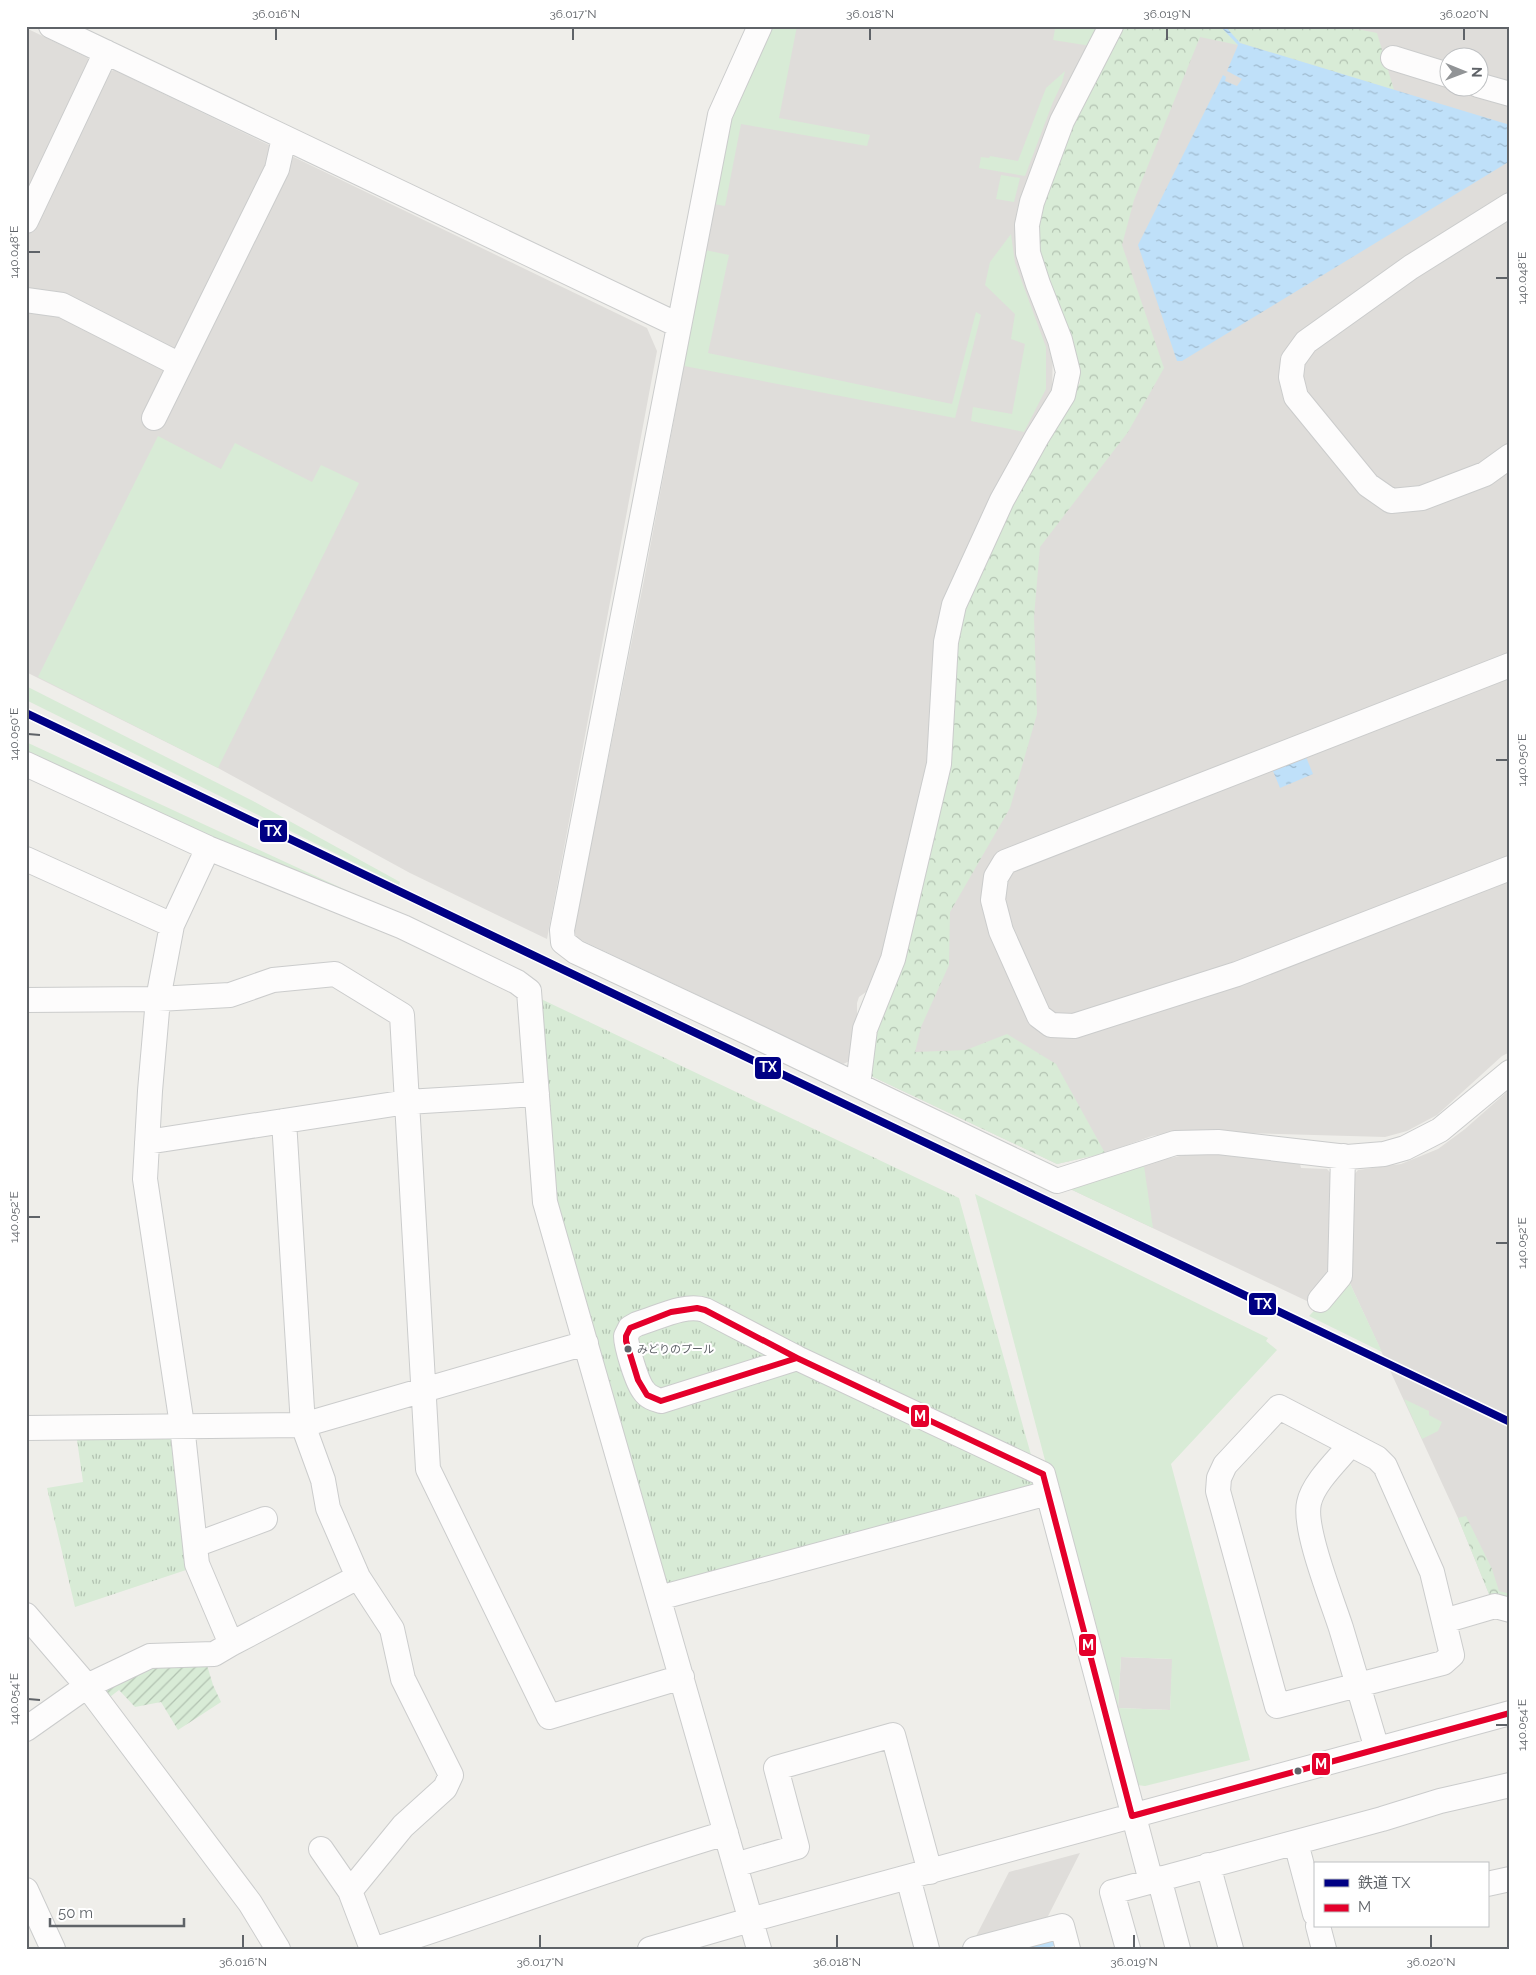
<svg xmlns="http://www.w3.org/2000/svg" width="1536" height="1975" viewBox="0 0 1536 1975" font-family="Raleway,'Noto Sans JP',sans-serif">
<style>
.industrial{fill:#dfddda;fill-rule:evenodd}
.grass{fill:#d8ebd6;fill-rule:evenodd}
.forest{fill:url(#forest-crowns)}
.park{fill:url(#park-tufts)}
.garden{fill:url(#garden-furrows)}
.water{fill:url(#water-ripples)}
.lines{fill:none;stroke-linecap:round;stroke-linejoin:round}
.stream{stroke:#bfe0f9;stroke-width:5.5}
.minor-casing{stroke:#cbcccc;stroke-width:26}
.minor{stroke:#fdfcfc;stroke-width:24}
.bus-1-casing{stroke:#fff;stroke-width:10}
.bus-1{stroke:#e4002b;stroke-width:6}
.rail-1-casing{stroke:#fff;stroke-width:11}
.rail-1{stroke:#000084;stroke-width:8}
.ticks{fill:none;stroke:#5f6368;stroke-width:2}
.bus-dot{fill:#5f6368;stroke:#fff;stroke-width:2}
.labels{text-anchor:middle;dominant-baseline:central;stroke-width:4;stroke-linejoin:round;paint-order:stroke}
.bus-label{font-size:11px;fill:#5f6368;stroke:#fff;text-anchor:start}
.line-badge{stroke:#fff;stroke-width:2}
.badge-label{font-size:14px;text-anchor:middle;font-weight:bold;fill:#fff}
.neatline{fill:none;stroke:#5f6368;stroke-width:2}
.ticks-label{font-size:12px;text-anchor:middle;fill:#5f6368}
</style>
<defs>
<pattern id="forest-crowns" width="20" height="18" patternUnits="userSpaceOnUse" patternTransform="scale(1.25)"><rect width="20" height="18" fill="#d8ebd6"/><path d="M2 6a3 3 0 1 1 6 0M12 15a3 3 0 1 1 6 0" fill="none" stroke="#b2c2b1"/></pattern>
<pattern id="park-tufts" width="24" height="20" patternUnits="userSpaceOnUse" patternTransform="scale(1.25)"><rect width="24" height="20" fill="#d8ebd6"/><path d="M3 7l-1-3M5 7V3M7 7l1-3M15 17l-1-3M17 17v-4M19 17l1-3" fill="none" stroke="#b2c2b1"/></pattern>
<pattern id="garden-furrows" width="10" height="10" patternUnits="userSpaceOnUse" patternTransform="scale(1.25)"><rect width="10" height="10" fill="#d8ebd6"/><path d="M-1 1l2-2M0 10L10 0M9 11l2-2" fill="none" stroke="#b2c2b1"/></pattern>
<pattern id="water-ripples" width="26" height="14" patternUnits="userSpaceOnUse" patternTransform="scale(1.25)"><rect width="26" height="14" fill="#bfe0f9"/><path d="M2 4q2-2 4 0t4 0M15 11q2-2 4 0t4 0" fill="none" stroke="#9eb9cd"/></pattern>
</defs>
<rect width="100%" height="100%" fill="#efeeea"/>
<path class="industrial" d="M773,26H1101L1053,344L1052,395L931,748L883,960L866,992L859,997L857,1003V1032L852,1060L843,1064L577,938L574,930L644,580L730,120Z
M1122,26H1510V1052L1502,1056L1437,1115L1407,1131L1385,1137L1180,1131L1152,1136L1105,1153L1057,1164L871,1076L1067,402L1080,383L1079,369ZM1448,58H1478V88H1448Z
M26,28L88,58L91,66L26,202Z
M114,70L647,328L657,351L547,939L410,873L218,768L26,672V240L106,73Z
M1510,1089V1605L1491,1599L1458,1518L1347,1277L1349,1181L1358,1170L1401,1164L1438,1149L1465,1129Z
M1205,1153L1300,1164L1301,1168L1327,1169L1336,1179L1334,1265L1309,1302L1068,1188L1098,1181L1161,1160L1189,1154Z
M1121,1657L1173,1659L1170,1710L1118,1708Z
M1080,1853L1044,1924L973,1942L1009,1872Z"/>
<path class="grass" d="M773,26H797L779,118L870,135L867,146L741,124L725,206L714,204L730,120Z
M1046,26H1101L1091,46L1053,40L1055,29Z
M1065,71L1062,83L1053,102L1025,176L979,168L981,157L989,158L990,156L1018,161L1046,88Z
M1001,175L1020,178L1014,202L996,199Z
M1011,234L1015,263L1046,347V389L1024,432L971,421L973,407L1012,414L1025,344L1011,339L1015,314L985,285L990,262Z
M705,250L729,255L708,353L952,404L976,312L981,315L955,418L684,366Z
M158,436L221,469L235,443L312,482L321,465L359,483L218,768L38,677Z
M26,686L253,801L400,882L399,885L26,700Z
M26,742L350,892L348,895L286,873L26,754Z
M1144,1166L1153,1228L1068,1188Z
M975,1194L1268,1338L1266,1341L1277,1350L1171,1464L1250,1760L1145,1786L1137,1785L1099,1635L1057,1482L1051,1483ZM1121,1657L1172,1659L1170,1710L1118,1708Z
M1347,1277L1382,1352L1309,1316Z
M1404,1399L1429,1411V1415L1442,1422L1438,1431L1422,1439Z"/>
<path class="forest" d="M1122,26H1342L1377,33L1394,90L1240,43L1238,45L1200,37L1134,200L1122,245L1164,368L1128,432L1040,547L1034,617L1037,714L1010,808L950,912L949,965L921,1027L915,1052L966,1050L1007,1034L1056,1064L1105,1153L1057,1164L871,1076L879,1011L964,609L1021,486L1067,402L1080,383L1079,369L1036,257L1038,222L1042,200L1083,99Z
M1466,1516L1492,1569L1499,1591L1510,1594V1605L1491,1599L1458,1518Z"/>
<path class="park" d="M541,999L959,1198L1040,1487L670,1588L664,1583L553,1195Z
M76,1433L175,1435L189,1569L75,1607L47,1488L83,1482Z"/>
<path class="garden" d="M206,1662L213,1685L221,1702L178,1730L161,1702L135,1707L119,1690L106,1700L101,1689L146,1666Z"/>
<path class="water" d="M1220,26H1225L1240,43L1510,125V161L1182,361H1177L1138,245L1223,75L1226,77L1225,81L1237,86L1242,79L1227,71L1238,45Z
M1306,757L1313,774L1280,788L1273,771Z"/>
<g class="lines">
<path class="stream" d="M1033,1949L1057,1942"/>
<defs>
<path id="minor" d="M51,26L678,325
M760,26L720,115L562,930L563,942L576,952L751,1034L1057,1181L1175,1143L1218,1142L1347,1157L1384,1154L1405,1148L1440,1130L1510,1072
M1393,58L1448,75
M1478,85L1510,94
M1510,205L1411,267L1306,342L1293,360L1291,377L1296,397L1368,485L1391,501L1422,498L1485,474L1510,456
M26,221L106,52
M26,300L62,305L180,365
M154,418L277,169L284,138
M1510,665L1005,862L996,877L993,900L1001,931L1039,1016L1051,1025L1074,1026L1237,974L1510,868
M26,764L208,848L403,927L517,982L529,991L545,1202L759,1949
M208,848L172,925L158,999L150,1091L145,1179L182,1425L197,1564L231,1644
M26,859L172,925
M26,1000L158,999L230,995L273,980L335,974L402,1015L428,1469L549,1717L682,1677
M858,1085L865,1029L893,959L939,764L946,642L954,605L1002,500L1037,437L1063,395L1068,372L1060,340L1038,284L1028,253L1027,225L1032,202L1062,121L1111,26
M147,1142L407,1102L537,1094
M1320,1300L1340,1276L1343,1156
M797,1358L661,1401C654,1399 648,1397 644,1391C637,1383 626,1346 626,1336L630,1328L637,1324C658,1318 685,1303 705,1310L797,1358L1043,1474L1151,1881
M1279,1407L1377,1458L1385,1466L1432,1572L1452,1655L1443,1663L1277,1706L1218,1491L1219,1478L1225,1465Z
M26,1428L303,1425L586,1343
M1351,1444C1338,1460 1313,1483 1309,1503C1303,1528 1332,1600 1341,1628C1353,1668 1365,1708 1377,1749
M195,1545L265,1519
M358,1577L392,1629L403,1679L451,1775L445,1788L403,1826L350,1891L372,1949
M659,1598L1048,1493
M26,1615L87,1686L250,1903L278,1949
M1444,1621L1495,1606L1510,1610
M26,1729L87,1686L150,1656L214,1654L231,1644L358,1577L328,1508L323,1480L303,1425L284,1121
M1296,1843L1315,1914
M321,1849L350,1891
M735,1865L797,1847L776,1768L893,1735L930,1872
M1208,1865L1231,1949
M908,1877L927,1949
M1159,1878L1178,1949
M1487,1884L1510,1879
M26,1890L53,1949
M1318,1926L1324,1949
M376,1949C493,1912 608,1868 726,1833
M650,1949L750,1920L1510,1713
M975,1949L1062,1926L1068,1949
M1128,1949L1112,1892L1382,1819L1440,1801L1510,1785"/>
</defs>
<use href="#minor" class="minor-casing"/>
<use href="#minor" class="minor"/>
<defs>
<path id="bus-1" d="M697,1308L705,1310L797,1358L661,1401L647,1395L638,1380L626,1341V1336L630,1328L671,1312Z
M797,1358L1043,1474
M1043,1474L1048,1493L1132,1816Z
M1132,1816L1510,1713"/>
</defs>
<use href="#bus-1" class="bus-1-casing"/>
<use href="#bus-1" class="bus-1"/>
<defs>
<path id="rail-1" d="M26,713L1510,1422"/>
</defs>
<use href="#rail-1" class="rail-1-casing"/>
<use href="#rail-1" class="rail-1"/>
</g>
<path class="ticks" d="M276,40V28M573,40V28M870,40V28M1167,40V28M1464,40V28M28,252H40M1496,278H1508M28,734L40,735M1496,760H1508M28,1217H40M1496,1243H1508M28,1699L40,1700M1496,1725H1508M243,1948V1935M540,1948V1935M837,1948V1935M1134,1948V1935M1431,1948V1935"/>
<g class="bus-dot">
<circle cx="628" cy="1349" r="4.5"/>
<circle cx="1298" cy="1771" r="4.5"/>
</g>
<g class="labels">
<g class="bus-label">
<text x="637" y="1349">みどりのプール</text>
</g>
</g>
<g class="line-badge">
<rect x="259" y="819" width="29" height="24" rx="5" fill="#000084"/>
<rect x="754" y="1056" width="28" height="24" rx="5" fill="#000084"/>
<rect x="1248" y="1292" width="29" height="24" rx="5" fill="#000084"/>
<rect x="910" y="1404" width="20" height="24" rx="5" fill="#e4002b"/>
<rect x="1078" y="1633" width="19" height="24" rx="5" fill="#e4002b"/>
<rect x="1311" y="1752" width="20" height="24" rx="5" fill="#e4002b"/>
</g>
<g class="badge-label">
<text x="273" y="836">TX</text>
<text x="768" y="1072">TX</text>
<text x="1263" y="1309">TX</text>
<text x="920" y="1421">M</text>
<text x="1088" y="1650">M</text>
<text x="1321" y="1769">M</text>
</g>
<rect width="1536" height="1975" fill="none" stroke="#ffffff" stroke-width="55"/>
<rect x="1314" y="1862" width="175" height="65" fill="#ffffff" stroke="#bfc1c3"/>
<rect x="1324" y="1879" width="25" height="8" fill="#000084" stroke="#bfc1c3"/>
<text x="1358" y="1888" font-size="15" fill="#5f6368">鉄道 TX</text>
<rect x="1324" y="1904" width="25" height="8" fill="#e4002b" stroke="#bfc1c3"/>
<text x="1358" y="1912" font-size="15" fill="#5f6368">M</text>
<g transform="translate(1464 72) rotate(91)"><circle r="24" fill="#ffffff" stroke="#bfc1c3"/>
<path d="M0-4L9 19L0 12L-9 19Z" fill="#919496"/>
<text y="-8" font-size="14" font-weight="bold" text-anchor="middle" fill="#5f6368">N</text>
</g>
<path d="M50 1918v8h134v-8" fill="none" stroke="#5f6368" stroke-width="2.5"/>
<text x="58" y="1918" font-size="15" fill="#5f6368" stroke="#ffffff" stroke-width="4" paint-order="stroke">50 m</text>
<rect x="28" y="28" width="1480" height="1920" class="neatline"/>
<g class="ticks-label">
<text x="276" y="18">36.016°N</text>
<text x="573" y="18">36.017°N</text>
<text x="870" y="18">36.018°N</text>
<text x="1167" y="18">36.019°N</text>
<text x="1464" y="18">36.020°N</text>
<text transform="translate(14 252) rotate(-90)" y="4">140.048°E</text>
<text transform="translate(1522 278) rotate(-90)" y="4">140.048°E</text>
<text transform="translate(14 734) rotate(-90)" y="4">140.050°E</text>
<text transform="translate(1522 760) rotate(-90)" y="4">140.050°E</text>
<text transform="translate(14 1217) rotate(-90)" y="4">140.052°E</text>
<text transform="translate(1522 1243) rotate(-90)" y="4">140.052°E</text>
<text transform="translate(14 1699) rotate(-90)" y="4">140.054°E</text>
<text transform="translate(1522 1725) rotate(-90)" y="4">140.054°E</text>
<text x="243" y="1966">36.016°N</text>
<text x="540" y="1966">36.017°N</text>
<text x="837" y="1966">36.018°N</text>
<text x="1134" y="1966">36.019°N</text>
<text x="1431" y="1966">36.020°N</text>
</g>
</svg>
